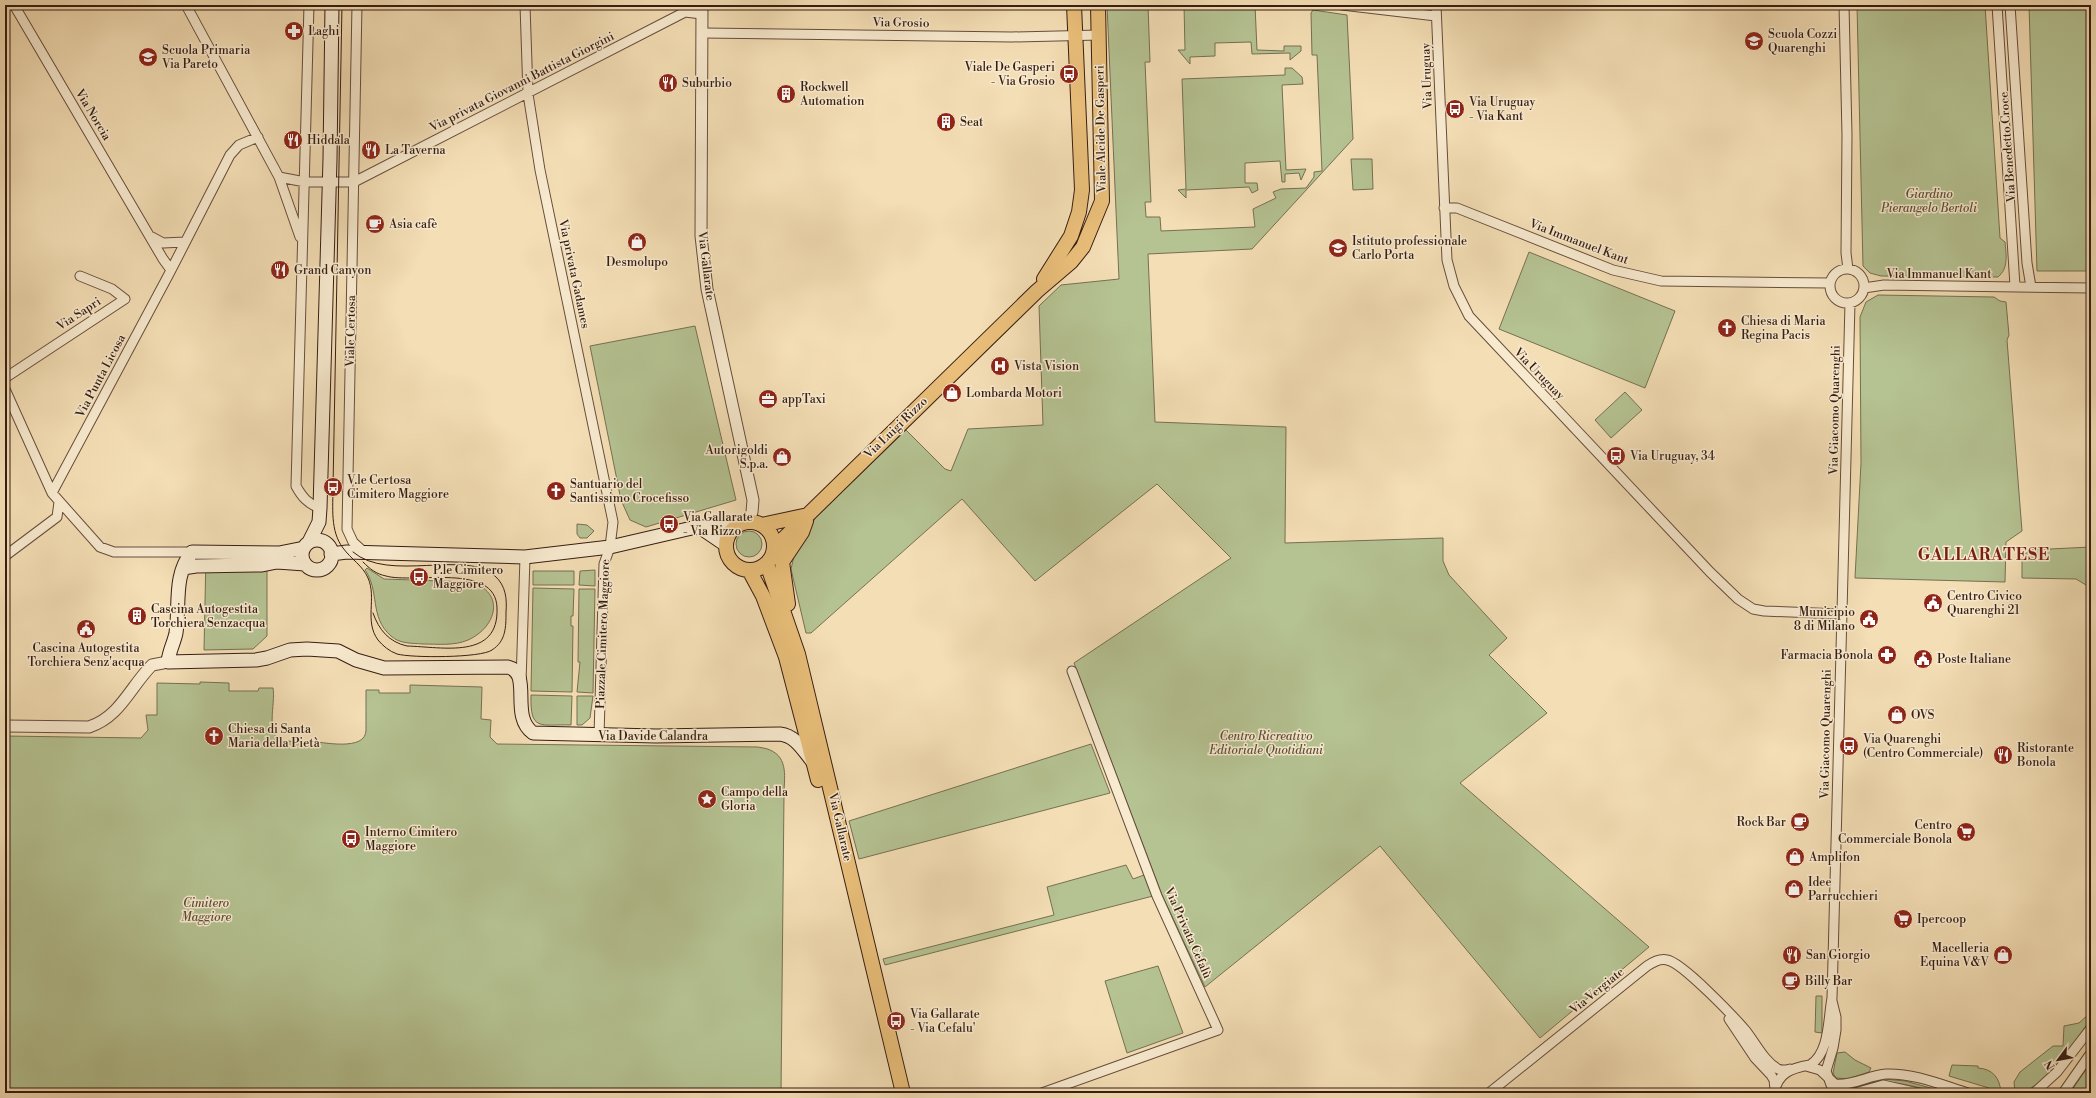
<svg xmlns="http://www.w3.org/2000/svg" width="2096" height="1098" viewBox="0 0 2096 1098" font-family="'Libre Bodoni',serif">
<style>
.green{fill:#b5c292;stroke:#767052}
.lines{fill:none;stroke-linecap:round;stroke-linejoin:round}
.minor-casing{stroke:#664d3c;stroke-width:11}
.tertiary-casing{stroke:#664d3c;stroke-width:13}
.secondary-casing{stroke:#361d13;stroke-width:15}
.primary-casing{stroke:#361d13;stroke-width:16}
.minor{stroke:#f8eacf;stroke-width:9}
.tertiary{stroke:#f8eacf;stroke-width:11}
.secondary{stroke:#f8eacf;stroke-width:13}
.primary{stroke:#eabf7a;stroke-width:14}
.tram{stroke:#361d13;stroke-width:1}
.labels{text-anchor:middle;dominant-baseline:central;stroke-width:3;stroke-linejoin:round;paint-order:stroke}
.street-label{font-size:12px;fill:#361d13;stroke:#f8eacf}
.poi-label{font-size:12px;fill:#361d13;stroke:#f8eacf;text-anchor:start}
.park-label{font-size:12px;font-style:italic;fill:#5c4f39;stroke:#f8eacf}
.district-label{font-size:16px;font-weight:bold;letter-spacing:1px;fill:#7a1f14;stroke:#f8eacf}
</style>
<rect width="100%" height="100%" fill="#f4deb5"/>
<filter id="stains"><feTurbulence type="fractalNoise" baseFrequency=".005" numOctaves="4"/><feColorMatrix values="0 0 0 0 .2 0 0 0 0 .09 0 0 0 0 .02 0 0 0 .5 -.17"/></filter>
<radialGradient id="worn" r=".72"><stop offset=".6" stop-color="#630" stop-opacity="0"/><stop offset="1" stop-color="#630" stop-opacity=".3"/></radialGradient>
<path class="green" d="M1107,5H1148L1150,62H1145L1151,202H1145L1146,217H1160L1161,231L1255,227L1253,209L1276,198L1273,192L1281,189L1306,188L1314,177V172L1322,171L1317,55H1312L1311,13L1313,10L1347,15L1353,139L1252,249L1148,254L1155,422L1286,427L1285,543L1443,538V561L1449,575L1507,638L1489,655L1547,713L1460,783L1649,947L1540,1038L1380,846L1205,987L1162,895L1074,663L1231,558L1157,484L1035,581L962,499L811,633H806L791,569L794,556L805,540L815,518L906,430L945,469L951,471L968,429L1043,425L1039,306L1061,285L1119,279Z
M1184,5H1255L1257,50L1284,51V46H1301V51L1290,60V53L1252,54L1251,42L1215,43V56L1190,57V64L1178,50H1185Z
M1857,5H1985L2000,238L2005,242C2006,254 2009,268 1998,277L1881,276L1870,273L1863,266Z
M2029,5H2091V271H2037Z
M1285,68H1292L1302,77L1303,84L1282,85L1286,170L1306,169L1301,180L1299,173L1285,174V182H1282L1280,161L1245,163V183H1257L1258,190L1252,193L1249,187L1186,190V198L1178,190L1186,189L1182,79L1285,75Z
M1351,159H1372L1373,189L1353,190Z
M1529,252L1675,311L1645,388L1499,329Z
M1878,295L1994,297L2000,301L2006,302L2009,335L2007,340L2022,531L2006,542L2005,582L1855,578L1861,463L1860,317L1866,302Z
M695,326L736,500L646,527L630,520L621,500L590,346Z
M1625,392L1642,410L1611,438L1595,420Z
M577,524L587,525L594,531L587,538H580L577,534Z
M736 544a13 13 0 1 1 26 0a13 13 0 1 1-26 0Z
M2091,547V588L2076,579L2022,578V557L2030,550Z
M267,554V636L253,649L204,650L206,555Z
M367,568L384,579L470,582C506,592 497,627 468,640C454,646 438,644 423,644C411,643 400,644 391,636C369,617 380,591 365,570Z
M595,570V586L579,585L580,571Z
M533,571H574V585H533Z
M533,588L574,589L573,616H571V626H573L572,692L531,691Z
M579,589H595L593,693L577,692L580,662H578Z
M200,682L229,683V691H258L259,688H273C276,704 264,736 284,743L288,741L308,743L309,741C322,742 366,752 366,730C366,718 366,703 366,690H379V693H410V685L482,687L481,719L491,720L490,737L497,744L758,747C762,748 766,748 770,750C789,758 784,779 784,794L781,1093H5V736L141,738L148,730L146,715H157V683L200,684Z
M531,695L572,696L571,725C540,724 530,732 531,695Z
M577,696H593L590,718L582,725H577Z
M1091,744L1110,793L859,859L849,821Z
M1126,865L1133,879L1144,875L1153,896L885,965L883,959L1054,915L1047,887Z
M1158,966L1183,1033L1127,1053L1105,981Z
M1816,996H1822V1033L1815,1032Z
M2091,1012V1019C2076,1039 2043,1093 2015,1093L2014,1082L2020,1072L2053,1046H2063L2064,1026L2079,1023Z
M1845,1052L1855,1060L1871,1068L1869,1072L1848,1079L1836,1078L1833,1073L1837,1053Z
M2091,1062V1093H2070Z
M1952,1065L1978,1066V1068C1993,1069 2000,1078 2001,1093H1991L1989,1088L1949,1076Z
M1884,1079L1905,1081L1949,1093C1939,1093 1931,1090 1921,1088C1892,1081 1878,1079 1850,1091L1848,1088L1872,1080Z"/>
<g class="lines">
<defs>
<path id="minor" d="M14,5L163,259L171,270
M186,5L279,177L300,237
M309,5L296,486C302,497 308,504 320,508
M357,5L347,529L353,542L365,553
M525,5L528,94L540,170L613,522L610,547L604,564L599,736
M1342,5L1436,16
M1436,5L1447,260L1454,286L1469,316L1710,572L1738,599L1753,609L1764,611L1841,614
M1844,5L1847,135L1846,253L1848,269
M1997,5L2015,286
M2010,5L2027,263L2031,287
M703,33L1012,37L1099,35
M279,177L305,182H354L685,12L702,14
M1444,208H1457L1613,270L1661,281L1830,283
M152,237L163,243L185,242
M1830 286a17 17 0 1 1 34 0a17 17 0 1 1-34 0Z
M1864,288L1884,285L2091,288
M5,378L125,299L112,289L80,276
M5,389L52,493L100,547L114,552H192
M52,493L169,274L230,155L239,145L258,137
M5,556L57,517L59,502
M521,682L525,557
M1832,1001L1836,1017V1030L1833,1048L1826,1071L1834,1093
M1729,1019L1755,1058L1771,1075L1774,1080L1775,1089
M1806,1066L1820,1070L1835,1084C1852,1086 1870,1075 1886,1074C1914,1073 1942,1085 1968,1093
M1042,1093L1218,1030L1157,896L1072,671
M1489,1093L1647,966C1653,962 1660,958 1667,960C1682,962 1735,1018 1746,1031C1756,1044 1764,1061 1778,1069C1782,1071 1786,1070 1790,1069
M1774,1093C1778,1072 1792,1068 1810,1065C1830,1053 1828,1018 1832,998L1850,303
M1855,1093L1883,1085L1918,1093
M2034,1093L2057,1072L2091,1028
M2063,1093L2091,1053"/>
<path id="tertiary" d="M702,5L701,236L707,289L753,500L752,512L748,522
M5,726L89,727C120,717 130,687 152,665L168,662"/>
<path id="secondary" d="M701,528L726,545
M302 555a15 15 0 1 1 30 0a15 15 0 1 1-30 0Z
M309,542L319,522L320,508L330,159L332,5
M304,548L279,553L192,552C173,575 180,605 176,633C174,643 169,651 168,662L256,660L267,658L290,650L307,649L338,651L356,660L384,668L508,667C533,673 509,716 533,733L656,736L780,734C796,736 803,750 813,762
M331,554L347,552L525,557L610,547L692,528L743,523
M183,568L196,566L262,565L277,562L305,564"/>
<path id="primary" d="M1044,279L1071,236L1079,212L1082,190L1074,5
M726 546a24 24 0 1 1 48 0a24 24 0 1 1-48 0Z
M762,525L808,515
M774,548L1037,291L1071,262L1083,247L1102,201L1098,5
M767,564L798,654L903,1093
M749,570L763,596L786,657L818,780
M788,604L782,562L802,532L806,521"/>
</defs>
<use href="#minor" class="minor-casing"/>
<use href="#tertiary" class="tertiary-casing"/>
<use href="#secondary" class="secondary-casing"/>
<use href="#primary" class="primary-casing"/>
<use href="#minor" class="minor"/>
<use href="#tertiary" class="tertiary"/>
<use href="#secondary" class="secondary"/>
<use href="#primary" class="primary"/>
<path class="tram" d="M342,5L333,487C333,507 330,531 343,548C351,559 363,566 368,578C377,598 364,621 378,640C383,646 389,651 397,654C411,658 481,658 492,650C506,641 506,627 506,612C507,599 506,586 495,576C466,549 389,583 353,552
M363,562C370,569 376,574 386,576C414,584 496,562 497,608C499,660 443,647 407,646C389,642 379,630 373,613"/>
</g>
<defs>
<symbol id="pharmacy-disc" viewBox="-11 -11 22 22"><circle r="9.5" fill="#8f2418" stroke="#f8eacf"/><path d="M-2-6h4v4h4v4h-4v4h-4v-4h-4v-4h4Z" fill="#fff"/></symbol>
<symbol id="school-disc" viewBox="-11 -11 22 22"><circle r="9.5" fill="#8f2418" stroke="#f8eacf"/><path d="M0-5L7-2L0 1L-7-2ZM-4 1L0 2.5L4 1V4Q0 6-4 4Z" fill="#fff"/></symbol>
<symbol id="bus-disc" viewBox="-11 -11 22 22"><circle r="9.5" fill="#8f2418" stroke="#f8eacf"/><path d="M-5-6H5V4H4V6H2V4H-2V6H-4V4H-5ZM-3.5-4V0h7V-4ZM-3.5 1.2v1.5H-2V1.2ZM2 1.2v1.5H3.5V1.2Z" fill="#fff"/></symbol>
<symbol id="restaurant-disc" viewBox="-11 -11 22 22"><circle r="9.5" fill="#8f2418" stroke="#f8eacf"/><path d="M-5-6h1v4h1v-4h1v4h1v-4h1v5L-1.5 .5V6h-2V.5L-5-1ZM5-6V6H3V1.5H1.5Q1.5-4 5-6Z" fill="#fff"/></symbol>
<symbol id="building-disc" viewBox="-11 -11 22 22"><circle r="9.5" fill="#8f2418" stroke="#f8eacf"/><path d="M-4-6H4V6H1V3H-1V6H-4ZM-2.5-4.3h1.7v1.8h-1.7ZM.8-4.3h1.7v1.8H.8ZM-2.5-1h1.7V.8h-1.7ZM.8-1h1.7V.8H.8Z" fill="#fff"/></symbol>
<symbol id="cafe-disc" viewBox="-11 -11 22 22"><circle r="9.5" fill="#8f2418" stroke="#f8eacf"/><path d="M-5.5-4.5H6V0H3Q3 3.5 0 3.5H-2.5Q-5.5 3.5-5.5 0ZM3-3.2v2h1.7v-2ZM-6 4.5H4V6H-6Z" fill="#fff"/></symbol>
<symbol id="shop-disc" viewBox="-11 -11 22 22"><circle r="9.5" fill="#8f2418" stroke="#f8eacf"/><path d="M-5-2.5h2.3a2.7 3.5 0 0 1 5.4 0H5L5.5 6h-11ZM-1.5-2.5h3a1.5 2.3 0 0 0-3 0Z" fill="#fff"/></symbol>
<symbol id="church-disc" viewBox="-11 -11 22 22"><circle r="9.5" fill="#8f2418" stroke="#f8eacf"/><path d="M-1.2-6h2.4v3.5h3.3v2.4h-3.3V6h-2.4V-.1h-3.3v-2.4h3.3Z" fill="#fff"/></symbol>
<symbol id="hospital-disc" viewBox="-11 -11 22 22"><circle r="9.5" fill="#8f2418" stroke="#f8eacf"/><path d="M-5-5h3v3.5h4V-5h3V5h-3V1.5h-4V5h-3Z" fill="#fff"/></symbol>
<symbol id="office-disc" viewBox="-11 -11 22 22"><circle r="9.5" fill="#8f2418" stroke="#f8eacf"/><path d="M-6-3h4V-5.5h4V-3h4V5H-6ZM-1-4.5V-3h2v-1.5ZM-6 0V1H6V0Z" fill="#fff"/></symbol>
<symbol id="civic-disc" viewBox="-11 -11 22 22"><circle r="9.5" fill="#8f2418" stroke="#f8eacf"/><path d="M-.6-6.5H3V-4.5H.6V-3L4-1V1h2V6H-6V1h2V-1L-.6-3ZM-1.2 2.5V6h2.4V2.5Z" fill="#fff"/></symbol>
<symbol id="sight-disc" viewBox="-11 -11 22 22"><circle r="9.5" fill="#8f2418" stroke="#f8eacf"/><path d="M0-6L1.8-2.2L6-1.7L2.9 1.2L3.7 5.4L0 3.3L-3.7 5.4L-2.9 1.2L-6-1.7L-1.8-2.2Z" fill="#fff"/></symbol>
<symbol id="supermarket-disc" viewBox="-11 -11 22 22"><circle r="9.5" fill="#8f2418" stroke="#f8eacf"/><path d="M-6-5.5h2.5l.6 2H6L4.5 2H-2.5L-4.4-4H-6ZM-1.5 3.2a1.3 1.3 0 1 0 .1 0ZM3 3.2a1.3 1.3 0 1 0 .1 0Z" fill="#fff"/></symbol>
</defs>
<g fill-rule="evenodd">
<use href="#pharmacy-disc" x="283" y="20" width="22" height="22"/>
<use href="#school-disc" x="1743" y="30" width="22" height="22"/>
<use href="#school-disc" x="137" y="46" width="22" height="22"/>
<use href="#bus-disc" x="1058" y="63" width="22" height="22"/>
<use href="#restaurant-disc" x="657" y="72" width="22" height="22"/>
<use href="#building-disc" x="775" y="83" width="22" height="22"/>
<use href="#bus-disc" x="1444" y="98" width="22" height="22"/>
<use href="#building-disc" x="935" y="111" width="22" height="22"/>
<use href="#restaurant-disc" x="282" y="129" width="22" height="22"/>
<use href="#restaurant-disc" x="360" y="139" width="22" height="22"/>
<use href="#cafe-disc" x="364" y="213" width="22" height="22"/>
<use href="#shop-disc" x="626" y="231" width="22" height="22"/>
<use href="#school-disc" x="1327" y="237" width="22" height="22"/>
<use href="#restaurant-disc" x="269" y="259" width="22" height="22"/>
<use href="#church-disc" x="1716" y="317" width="22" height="22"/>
<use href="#hospital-disc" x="989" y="355" width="22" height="22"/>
<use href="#shop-disc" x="941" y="382" width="22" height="22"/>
<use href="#office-disc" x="757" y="388" width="22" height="22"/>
<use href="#bus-disc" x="1605" y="445" width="22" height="22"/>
<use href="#shop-disc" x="771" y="446" width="22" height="22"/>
<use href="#bus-disc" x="322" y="476" width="22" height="22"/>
<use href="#church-disc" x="545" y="480" width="22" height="22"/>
<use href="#bus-disc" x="658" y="513" width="22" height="22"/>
<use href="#bus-disc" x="408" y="566" width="22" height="22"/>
<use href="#civic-disc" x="1922" y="592" width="22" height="22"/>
<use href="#building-disc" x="126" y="605" width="22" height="22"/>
<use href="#civic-disc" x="1858" y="608" width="22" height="22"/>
<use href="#civic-disc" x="75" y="618" width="22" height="22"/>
<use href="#pharmacy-disc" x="1876" y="644" width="22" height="22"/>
<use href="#civic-disc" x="1912" y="648" width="22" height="22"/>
<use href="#shop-disc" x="1886" y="704" width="22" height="22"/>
<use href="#church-disc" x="203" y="725" width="22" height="22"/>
<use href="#bus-disc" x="1838" y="735" width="22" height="22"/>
<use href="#restaurant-disc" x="1992" y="744" width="22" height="22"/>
<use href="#sight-disc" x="696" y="788" width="22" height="22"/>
<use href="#cafe-disc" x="1789" y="811" width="22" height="22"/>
<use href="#supermarket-disc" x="1955" y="821" width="22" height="22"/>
<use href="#bus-disc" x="340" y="828" width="22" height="22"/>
<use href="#shop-disc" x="1784" y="846" width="22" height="22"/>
<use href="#shop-disc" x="1783" y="878" width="22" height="22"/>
<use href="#supermarket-disc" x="1892" y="908" width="22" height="22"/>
<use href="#restaurant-disc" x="1781" y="944" width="22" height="22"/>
<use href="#shop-disc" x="1992" y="944" width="22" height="22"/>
<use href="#cafe-disc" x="1780" y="970" width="22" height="22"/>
<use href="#bus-disc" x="885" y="1010" width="22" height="22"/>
</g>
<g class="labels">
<g class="street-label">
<text transform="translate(901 23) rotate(1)">Via Grosio</text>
<text transform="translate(1427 76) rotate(-92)">Via Uruguay</text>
<text transform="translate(522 82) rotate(-27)">Via privata Giovanni Battista Giorgini</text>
<text transform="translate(93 115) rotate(59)">Via Norcia</text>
<text transform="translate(1101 129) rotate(-91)">Viale Alcide De Gasperi</text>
<text transform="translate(2008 147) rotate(-94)">Via Benedetto Croce</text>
<text transform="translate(1579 242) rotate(21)">Via Immanuel Kant</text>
<text transform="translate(706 266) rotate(83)">Via Gallarate</text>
<text transform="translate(574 274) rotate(78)">Via privata Gadames</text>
<text x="1939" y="274">Via Immanuel Kant</text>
<text transform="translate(79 314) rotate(-33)">Via Sapri</text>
<text transform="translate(351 331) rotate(-89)">Viale Certosa</text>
<text transform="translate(1539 374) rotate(46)">Via Uruguay</text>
<text transform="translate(101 376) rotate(-62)">Via Punta Licosa</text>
<text transform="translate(1835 410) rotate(-89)">Via Giacomo Quarenghi</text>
<text transform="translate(896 428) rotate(-44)">Via Luigi Rizzo</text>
<text transform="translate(603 634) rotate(-88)">Piazzale Cimitero Maggiore</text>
<text transform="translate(1826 734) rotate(-89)">Via Giacomo Quarenghi</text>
<text x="653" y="736">Via Davide Calandra</text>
<text transform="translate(840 827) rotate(77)">Via Gallarate</text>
<text transform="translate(1188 933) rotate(66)">Via Privata Cefalù</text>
<text transform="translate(1597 991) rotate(-39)">Via Vergiate</text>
</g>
<g class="poi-label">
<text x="308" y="31">Laghi</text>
<text x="1768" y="34">Scuola Cozzi<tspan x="1768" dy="14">Quarenghi</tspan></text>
<text x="162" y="50">Scuola Primaria<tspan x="162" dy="14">Via Pareto</tspan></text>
<text x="1055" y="67" text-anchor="end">Viale De Gasperi<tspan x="1055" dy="14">- Via Grosio</tspan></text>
<text x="682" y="83">Suburbio</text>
<text x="800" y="87">Rockwell<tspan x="800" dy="14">Automation</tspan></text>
<text x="1469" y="102">Via Uruguay<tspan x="1469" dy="14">- Via Kant</tspan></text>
<text x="960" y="122">Seat</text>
<text x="307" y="140">Hiddala</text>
<text x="385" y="150">La Taverna</text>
<text x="389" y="224">Asia cafè</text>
<text x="1352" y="241">Istituto professionale<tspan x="1352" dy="14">Carlo Porta</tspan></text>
<text x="637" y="262" text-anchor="middle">Desmolupo</text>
<text x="294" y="270">Grand Canyon</text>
<text x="1741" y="321">Chiesa di Maria<tspan x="1741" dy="14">Regina Pacis</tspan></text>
<text x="1014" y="366">Vista Vision</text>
<text x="966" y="393">Lombarda Motori</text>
<text x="782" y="399">appTaxi</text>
<text x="768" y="450" text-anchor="end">Autorigoldi<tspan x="768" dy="14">S.p.a.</tspan></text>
<text x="1630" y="456">Via Uruguay, 34</text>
<text x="347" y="480">V.le Certosa<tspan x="347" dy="14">Cimitero Maggiore</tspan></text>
<text x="570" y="484">Santuario del<tspan x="570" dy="14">Santissimo Crocefisso</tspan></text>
<text x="683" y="517">Via Gallarate<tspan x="683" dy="14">- Via Rizzo</tspan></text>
<text x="433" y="570">P.le Cimitero<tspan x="433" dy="14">Maggiore</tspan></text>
<text x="1947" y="596">Centro Civico<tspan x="1947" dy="14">Quarenghi 21</tspan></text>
<text x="151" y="609">Cascina Autogestita<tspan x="151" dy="14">Torchiera Senzacqua</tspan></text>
<text x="1855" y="612" text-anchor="end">Municipio<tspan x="1855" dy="14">8 di Milano</tspan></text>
<text x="86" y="648" text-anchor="middle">Cascina Autogestita<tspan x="86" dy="14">Torchiera Senz'acqua</tspan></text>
<text x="1873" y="655" text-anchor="end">Farmacia Bonola</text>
<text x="1937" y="659">Poste Italiane</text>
<text x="1911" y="715">OVS</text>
<text x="228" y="729">Chiesa di Santa<tspan x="228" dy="14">Maria della Pietà</tspan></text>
<text x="1863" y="739">Via Quarenghi<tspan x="1863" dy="14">(Centro Commerciale)</tspan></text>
<text x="2017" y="748">Ristorante<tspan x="2017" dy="14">Bonola</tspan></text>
<text x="721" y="792">Campo della<tspan x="721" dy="14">Gloria</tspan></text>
<text x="1786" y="822" text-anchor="end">Rock Bar</text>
<text x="1952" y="825" text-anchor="end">Centro<tspan x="1952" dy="14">Commerciale Bonola</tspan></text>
<text x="365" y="832">Interno Cimitero<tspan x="365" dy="14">Maggiore</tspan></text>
<text x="1809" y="857">Amplifon</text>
<text x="1808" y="882">Idee<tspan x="1808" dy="14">Parrucchieri</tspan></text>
<text x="1917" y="919">Ipercoop</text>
<text x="1989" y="948" text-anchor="end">Macelleria<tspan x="1989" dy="14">Equina V&amp;V</tspan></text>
<text x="1806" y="955">San Giorgio</text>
<text x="1805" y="981">Billy Bar</text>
<text x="910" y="1014">Via Gallarate<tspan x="910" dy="14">- Via Cefalu'</tspan></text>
</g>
<g class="park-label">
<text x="1929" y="194">Giardino<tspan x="1929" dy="14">Pierangelo Bertoli</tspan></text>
<text x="1266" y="736">Centro Ricreativo<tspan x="1266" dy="14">Editoriale Quotidiani</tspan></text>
<text x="206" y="903">Cimitero<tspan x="206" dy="14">Maggiore</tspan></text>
</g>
<g class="district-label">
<text x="1984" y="555">GALLARATESE</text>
</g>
</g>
<rect width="2096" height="1098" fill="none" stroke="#f4deb5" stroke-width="20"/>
<rect x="6" y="6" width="2084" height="1086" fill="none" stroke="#361d13" stroke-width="2"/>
<rect x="10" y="10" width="2076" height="1078" fill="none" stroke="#361d13"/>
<g transform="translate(2058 1060) rotate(238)" stroke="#f8eacf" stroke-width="3" paint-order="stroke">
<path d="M0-3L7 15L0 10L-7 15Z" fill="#361d13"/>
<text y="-6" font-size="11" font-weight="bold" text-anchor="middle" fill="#361d13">N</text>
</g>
<rect width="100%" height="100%" filter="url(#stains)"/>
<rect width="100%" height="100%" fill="url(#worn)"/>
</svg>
